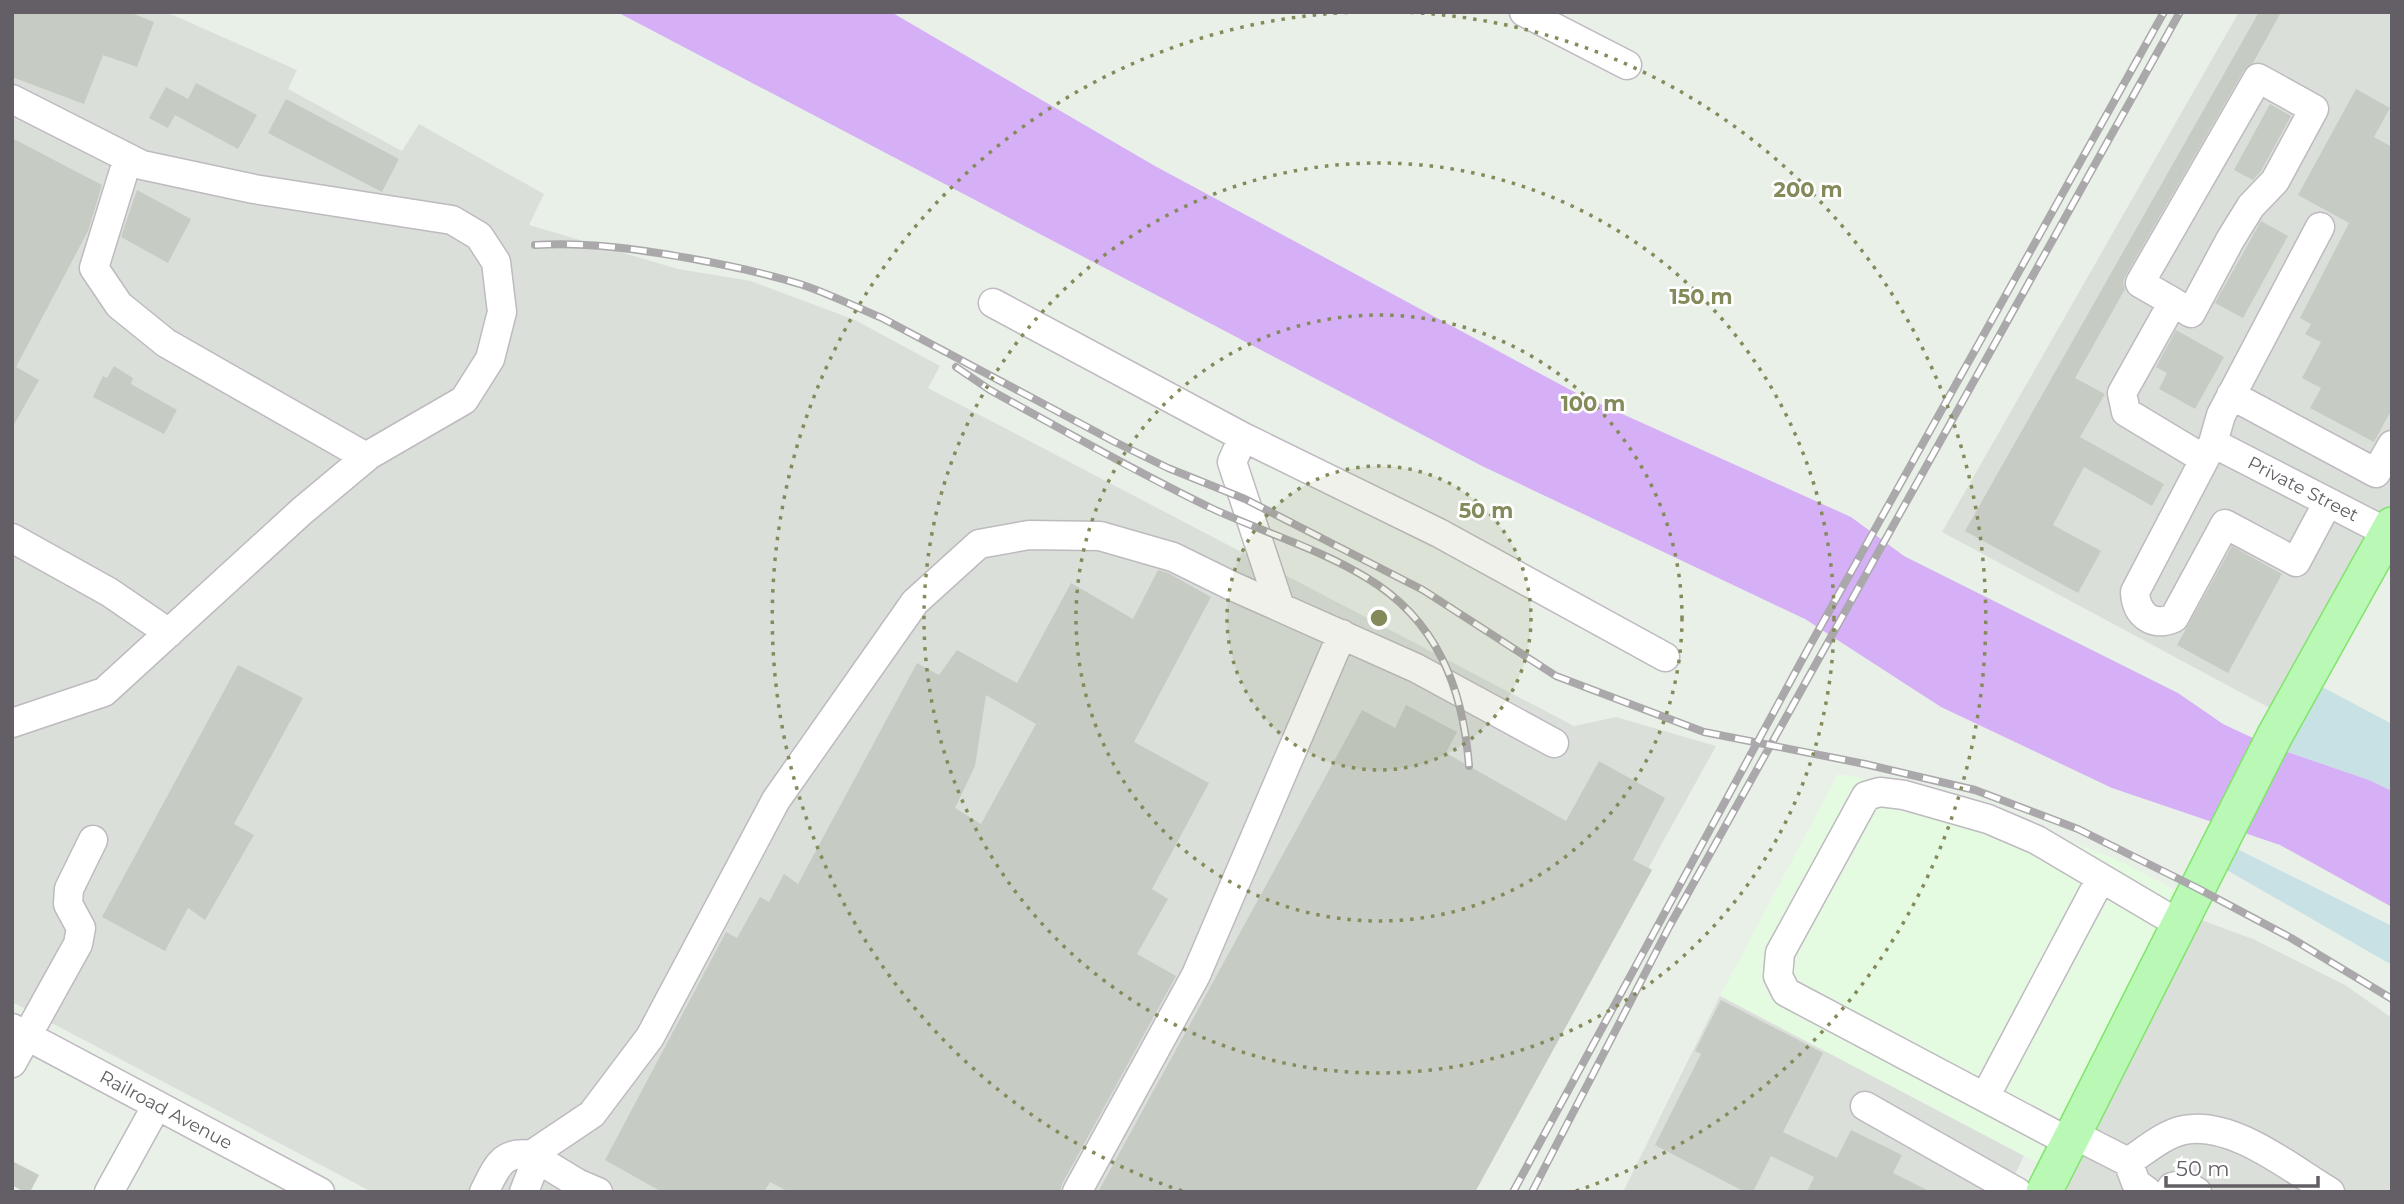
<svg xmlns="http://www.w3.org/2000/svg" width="2404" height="1204" viewBox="0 0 2404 1204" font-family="Montserrat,sans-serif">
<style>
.commercial{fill:#e5fbe1}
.industrial{fill:#dadfda}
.green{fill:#c7e1e4}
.water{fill:#d6b0f7}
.building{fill:#c6cbc4;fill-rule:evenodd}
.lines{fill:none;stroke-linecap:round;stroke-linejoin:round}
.minor-casing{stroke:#bebac0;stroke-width:31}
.major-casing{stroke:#81e46c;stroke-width:38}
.minor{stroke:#fff;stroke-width:28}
.major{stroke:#b9f8b5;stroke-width:35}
.rail-casing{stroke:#aaa8ab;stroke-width:8}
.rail{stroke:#fff;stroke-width:5;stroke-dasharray:16;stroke-linecap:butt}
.ring{fill:none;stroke:#848a5a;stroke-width:3.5;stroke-dasharray:3.5 7}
.labels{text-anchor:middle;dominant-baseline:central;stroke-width:5;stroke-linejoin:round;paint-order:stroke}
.street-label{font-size:18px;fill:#645f66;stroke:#fff}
.centre{fill:#848a5a;stroke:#fff;stroke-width:3.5}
.ring-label{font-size:21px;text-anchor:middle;font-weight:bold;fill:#848a5a;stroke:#fff;stroke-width:5;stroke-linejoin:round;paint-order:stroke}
</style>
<rect width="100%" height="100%" fill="#e9f0e8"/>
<path class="commercial" d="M1838,774L1911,787L1992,811L2118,860L2183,894L2046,1167L1720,996Z"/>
<path class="industrial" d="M12,12H166L297,70L288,89L402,151L419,124L544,194L529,225L678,269L751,281L855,320L940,366L928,388L1574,726L1616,717L1716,746L1649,867L1652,870L1475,1192H372L12,1002Z
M2239,12H2392V510L2279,713L1942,532Z
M2185,914L2253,939L2345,985L2392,1018V1192H2044Z
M1720,996L2024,1156L2006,1192H1623Z"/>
<path class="green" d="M2309,680L2392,724V791L2369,780L2270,746Z
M2221,841L2392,926V965L2211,861Z"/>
<path class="water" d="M617,12H891L1155,166L1578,394L1851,517L1904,556L2178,693L2223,724L2270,746L2369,780L2392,791V907L2280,845L2112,788L1941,707L1805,619L1482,466Z"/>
<path class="building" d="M12,12H129L154,22L137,67L103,55L84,104L12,77Z
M2259,12H2281L2253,63L2244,70L2126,275L2123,282L2125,289L2075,378L2105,394L2080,437L2164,484L2152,506L2084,467L2053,525L2101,551L2078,593L1965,531Z
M196,83L257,115L238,149L175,115L168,128L149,118L166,87L188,99Z
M2356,89L2390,108L2374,137L2392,147V409L2374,442L2310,408L2321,388L2302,378L2321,342L2305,334L2311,324L2300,318L2349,223L2298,195Z
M286,99L399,159L382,192L268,133Z
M2270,104L2291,116L2261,171L2253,180L2234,170Z
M12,138L102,185L88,231L16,367L39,380L12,428Z
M137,190L191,219L168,263L121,237Z
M2261,221L2288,236L2243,318L2215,303Z
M2176,330L2224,357L2195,409L2159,389L2167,373L2156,367Z
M114,366L133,378L131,384L177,410L164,434L93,397L103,376L107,378Z
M2232,546L2282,574L2228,673L2177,645Z
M1158,570L1168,573L1211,597L1134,742L1209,783L1152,889L1168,899L1137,954L1176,976L1062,1184L1060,1192H789L770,1182L764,1192H662L605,1160L726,932L737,938L760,897L769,902L784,874L798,884L917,663L939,675L957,650L1017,683L1071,583L1133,619ZM986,695L1036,724L981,824L955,808L975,766Z
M238,665L303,698L234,824L254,835L205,920L188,908L165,951L102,917Z
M1406,705L1457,732L1446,753L1566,821L1599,761L1665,798L1633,860L1652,870L1475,1192H1098L1362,710L1395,728Z
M1721,1000L1823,1053L1783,1132L1837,1158L1851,1130L1902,1155L1893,1173L1931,1192H1807L1814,1177L1771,1156L1753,1192H1745L1655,1145L1701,1054L1695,1051Z
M12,1161L39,1175L30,1192H24L12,1185Z"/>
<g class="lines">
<defs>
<path id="minor" d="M1524,12L1627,65
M12,99L142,165L254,189L452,220L479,236L496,262L502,312L490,359L464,400L369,455L302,511L104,692L12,723
M128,158L94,268L119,305L166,343L366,457
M2320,227L2221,415L2213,443L2135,592C2136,614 2152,628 2174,618L2225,524L2296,562L2328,502
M2173,302L2140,283L2258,78L2314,109L2275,181L2251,206L2230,240L2191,313L2173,302L2122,393L2126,412L2204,459
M993,303L1243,437L1232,462L1280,607
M2231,395L2376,473L2392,445
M1243,437L1439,533L1665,657
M2213,443L2392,535
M12,538L109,592L169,633
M12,1028L320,1192
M12,1063L78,944L81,928L68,904L69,889L93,840
M1985,1097L2101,878
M1865,1106L2017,1192
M2073,1134L2128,1162L2136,1183L2148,1192
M2069,1142L1786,992L1778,976L1780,953L1866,796L1880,792L1904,795L1988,819L2037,840L2179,924
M2128,1162C2145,1151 2164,1134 2184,1130C2232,1120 2290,1168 2330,1192
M109,1192L157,1105
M484,1192C496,1169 501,1150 531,1155L534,1166L524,1192
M598,1192L577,1183L531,1155L592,1114L650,1037L776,800L915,602L979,544L1029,535L1100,536L1173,557L1230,585L1416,668L1554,743
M1077,1192L1196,975L1342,634
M2169,1192L2172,1187L2184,1184L2197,1192"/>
<path id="major" d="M2044,1192L2275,735L2392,525"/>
</defs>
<use href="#minor" class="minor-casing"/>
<use href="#major" class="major-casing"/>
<use href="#minor" class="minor"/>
<use href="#major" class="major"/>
<defs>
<path id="rail" d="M535,245C587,242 637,249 688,258C727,265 765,273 803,285C829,294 856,307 882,318L1115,442L1168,468L1245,499L1423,590L1556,676L1704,732L1865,764L1975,790L2078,829L2197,888L2291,938L2392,999
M956,367L990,390C1063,430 1136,472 1211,508C1262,532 1318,548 1367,578C1437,620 1463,688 1469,766
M1513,1192L1808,649L2164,12
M1532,1192L1669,927L2180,12"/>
</defs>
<use href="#rail" class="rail-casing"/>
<use href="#rail" class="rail"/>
</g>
<circle cx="1379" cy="618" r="152" fill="#848a5a" fill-opacity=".12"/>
<g class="ring">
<circle cx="1379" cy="618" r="152"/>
<circle cx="1379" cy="618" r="303"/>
<circle cx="1379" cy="618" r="455"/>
<path d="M1182 1191A606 606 0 0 1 1358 12M1400 12A606 606 0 0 1 1576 1191"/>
</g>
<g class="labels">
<g class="street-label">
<text transform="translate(2303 489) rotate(27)">Private Street</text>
<text transform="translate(166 1110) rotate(28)">Railroad Avenue</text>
</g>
</g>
<circle cx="1379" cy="618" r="10" class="centre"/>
<g class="ring-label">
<text x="1808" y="197">200 m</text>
<text x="1701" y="304">150 m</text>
<text x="1593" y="411">100 m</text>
<text x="1486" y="518">50 m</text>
</g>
<rect width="2404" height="1204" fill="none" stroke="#645f66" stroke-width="28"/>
<path d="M2166 1176v10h152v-10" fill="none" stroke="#645f66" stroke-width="3.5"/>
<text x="2176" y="1176" font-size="21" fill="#645f66" stroke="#ffffff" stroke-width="5" paint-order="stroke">50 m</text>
</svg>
